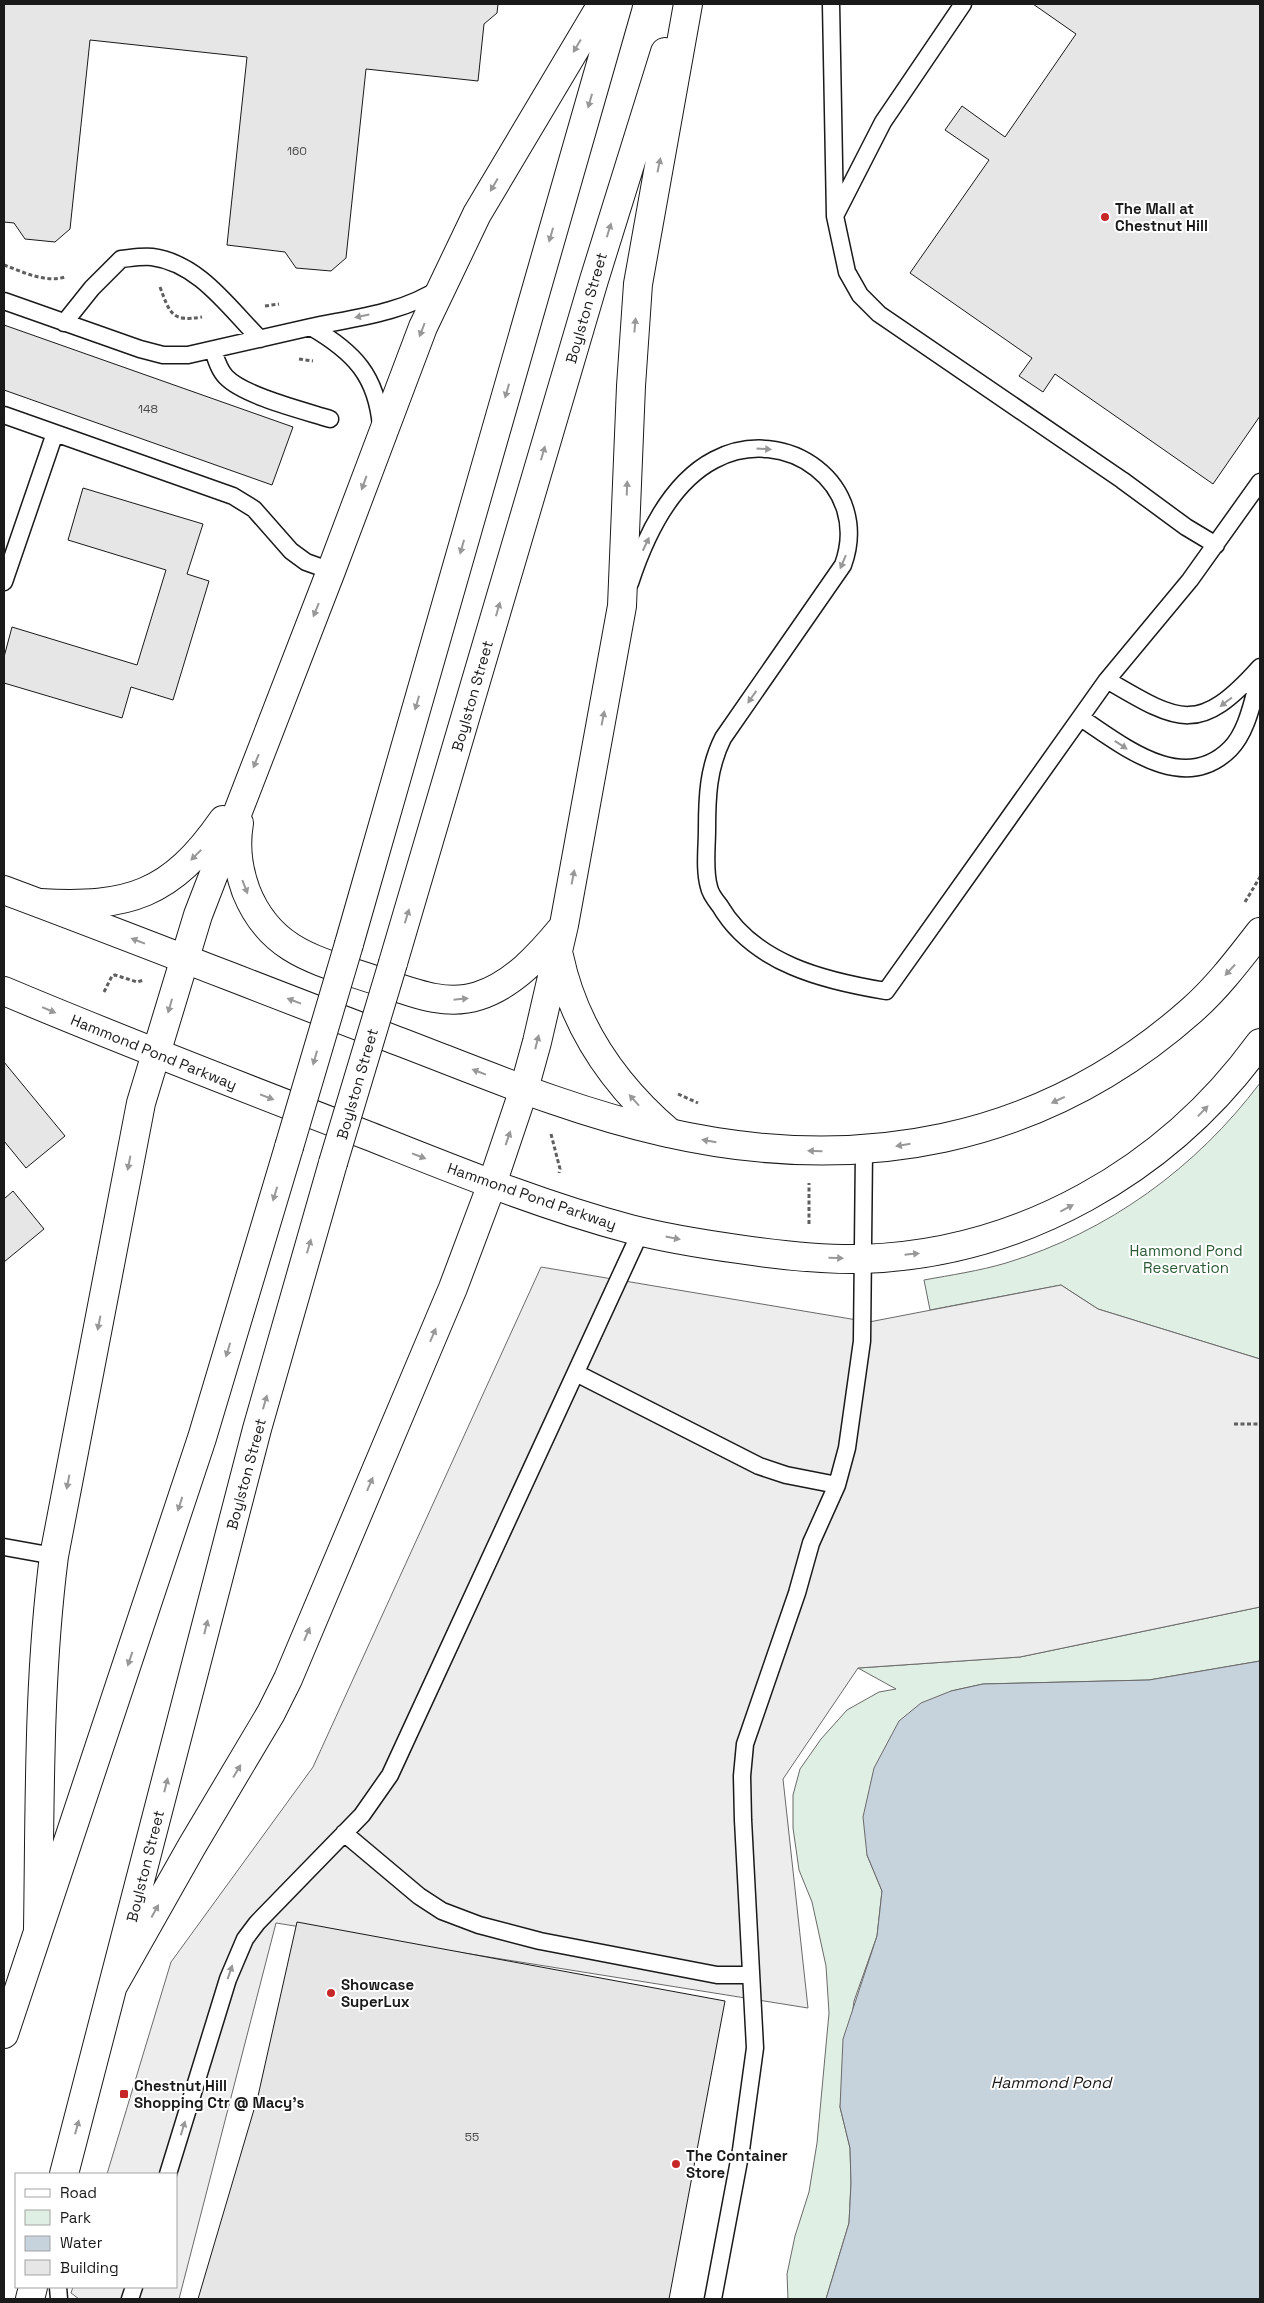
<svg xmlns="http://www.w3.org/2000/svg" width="1264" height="2303" viewBox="0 0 1264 2303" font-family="'Space Grotesk',sans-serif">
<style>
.green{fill:#e0efe3;stroke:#6a6a6a}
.parking{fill:#ededed;stroke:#6a6a6a}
.water{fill:#c6d2dc;stroke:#6a6a6a}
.building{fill:#e6e6e6;stroke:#1a1a1a}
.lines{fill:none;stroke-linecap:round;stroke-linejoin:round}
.service-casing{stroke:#1a1a1a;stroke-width:19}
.primary-casing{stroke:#1a1a1a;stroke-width:30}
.trunk-casing{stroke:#1a1a1a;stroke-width:30}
.path{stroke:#5f5f5f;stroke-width:3;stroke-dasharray:4 2.5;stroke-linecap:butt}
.service{stroke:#fff;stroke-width:16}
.primary{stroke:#fff;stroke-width:28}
.trunk{stroke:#fff;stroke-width:28}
.trunk-bridge-casing{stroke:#1a1a1a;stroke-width:30;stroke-linecap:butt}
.trunk-bridge{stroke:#fff;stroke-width:28}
.oneway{fill:#989898}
.poi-dot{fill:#c62828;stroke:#fff;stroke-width:2}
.labels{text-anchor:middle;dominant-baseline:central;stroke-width:4;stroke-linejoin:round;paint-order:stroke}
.number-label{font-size:12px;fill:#4d4d4d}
.poi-label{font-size:15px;font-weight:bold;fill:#1a1a1a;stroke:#fff;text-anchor:start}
.street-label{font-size:15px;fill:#1a1a1a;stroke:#fff}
.park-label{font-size:15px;fill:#2b5a34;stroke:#fff}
.water-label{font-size:16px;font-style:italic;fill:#1a1a1a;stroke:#fff}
</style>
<rect width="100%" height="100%" fill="#fff"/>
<path class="green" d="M1260,1083V1359L1098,1309L1061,1285L930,1310L924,1280C951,1275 979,1271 1006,1263C1108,1232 1196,1168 1260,1083Z
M1260,1607V1661L1149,1680L983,1684L951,1691L867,1855L882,1891L877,1936L854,2001L840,2107L850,2148L851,2183L849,2223L826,2299H788L787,2274L795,2236L809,2192L817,2143L829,2013L826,1966L812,1902L799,1870L793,1828V1795L800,1769L821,1739L847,1710L879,1692L896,1689L858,1668L1020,1657Z"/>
<path class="parking" d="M541,1267L869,1322L1061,1285L1098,1309L1260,1359V1607L1020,1657L858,1668L783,1779L808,2008L276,1923L179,2299H79L71,2293L73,2287H176V2174H107L171,1962L313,1767Z"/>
<path class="water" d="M1260,1661V2299H826L849,2223L851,2183L850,2148L840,2107L843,2039L877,1936L882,1891L867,1855L863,1817L874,1768L899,1721L921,1703L951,1691L983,1684L1149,1680Z"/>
<path class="building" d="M4,4H498L497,13L484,24L478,81L366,69L346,258L331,271L296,268L285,252L227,245L247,57L90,40L70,229L55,242L25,239L14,223L4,222Z
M1033,4H1260V416L1213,484L1055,374L1043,392L1019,376L1032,358L910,273L989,160L945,130L962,106L1005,137L1076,34Z
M4,325L293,427L272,485L4,390Z
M83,488L203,524L187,574L209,581L173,700L131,687L122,718L4,683V657L12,627L137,665L166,570L68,540Z
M4,1062L65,1136L26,1168L4,1141Z
M13,1191L44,1229L4,1262V1199Z
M297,1922L725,2001L669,2299H198L258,2096Z"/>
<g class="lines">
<defs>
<path id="service" d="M831,4L835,216L847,272L860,295L879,314L1122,480L1186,527L1216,545
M836,214L883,122L963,4
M4,301L140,349L163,355H188L311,327
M64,323L92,288L121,259C131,258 142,256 152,257C199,263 229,308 260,339
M213,350C216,359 219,370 226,377C244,396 305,411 330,419
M4,415L233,496L254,509L291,551L306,562L331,571
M381,427C377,376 354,352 311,327C354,318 403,313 440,288
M4,582L55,433
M630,583C645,537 670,483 714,460C786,422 872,485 843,565L723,738C708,768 707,797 707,830C707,847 704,870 709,887C710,893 716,901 720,906C754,964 825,981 886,991L1107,680L1190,580L1260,482
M1107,680C1180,723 1199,735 1260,667
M1081,718C1122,745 1183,796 1230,749C1248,731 1253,698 1260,675
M576,1373L759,1466L786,1475L837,1485
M4,1547L54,1556
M344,1833L419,1896L442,1911L479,1925L540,1941L717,1975H751
M168,2174L228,1979L245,1939L257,1923L362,1815L390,1775L641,1231
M58,2287L59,2299
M130,2299L134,2287
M713,2299L741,2150L755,2048L743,1820L742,1776L745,1744L797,1593L811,1543L837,1485L847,1448L862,1341L864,1150"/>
<path id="primary" d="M4,890C133,938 261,989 390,1038C480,1072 569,1111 664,1132C857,1176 1041,1144 1192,1010C1218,987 1239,959 1260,932
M4,991C125,1042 247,1089 369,1136C455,1170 540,1205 630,1229C665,1238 702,1244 738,1249C779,1255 820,1260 862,1259C1021,1254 1167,1171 1260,1043"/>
<path id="trunk" d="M239,823C235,846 238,869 246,891C271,954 320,961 378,981C409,991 444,1007 478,996C513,985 540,955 563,927
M40,903C129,908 171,895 223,820
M349,944L618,4
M559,956C574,1027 615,1086 670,1133
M393,963L594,280L665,52
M38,1929C40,1803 38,1681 54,1556L141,1103L198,915L331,571L423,327L477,214L602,4
M114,1984L192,1846L271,1713L288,1679L453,1288L492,1184L524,1089L537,1042L564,925L622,606L631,386L638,284L688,4
M4,2034L202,1438L289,1147
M64,2174L257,1429L333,1163
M30,2299L33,2287"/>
</defs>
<use href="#service" class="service-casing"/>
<use href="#primary" class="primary-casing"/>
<use href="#trunk" class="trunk-casing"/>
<path class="path" d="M4,265C23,272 45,283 65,277
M160,287C170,314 172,322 202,317
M265,306L279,304
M299,359L313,361
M1245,902L1260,877
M104,992L112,976L115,975L137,982L144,980
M678,1094L698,1103
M551,1134L560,1169L559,1173
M809,1224V1183
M1234,1424H1260"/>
<use href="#service" class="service"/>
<use href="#primary" class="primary"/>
<use href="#trunk" class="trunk"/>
<defs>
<path id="trunk-bridge" d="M289,1147L349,944
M333,1163L393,963"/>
</defs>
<use href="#trunk-bridge" class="trunk-bridge-casing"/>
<use href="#trunk-bridge" class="trunk-bridge"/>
</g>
<defs><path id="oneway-solid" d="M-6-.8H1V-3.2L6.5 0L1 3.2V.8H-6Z" transform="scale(1.25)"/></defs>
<g class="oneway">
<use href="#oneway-solid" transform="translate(577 46) rotate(121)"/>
<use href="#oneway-solid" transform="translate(590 101) rotate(106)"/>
<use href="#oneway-solid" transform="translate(659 165) rotate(-78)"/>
<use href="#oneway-solid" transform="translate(494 185) rotate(120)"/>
<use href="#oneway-solid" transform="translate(609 230) rotate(-73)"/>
<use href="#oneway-solid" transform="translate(551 235) rotate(106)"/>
<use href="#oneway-solid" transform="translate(362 316) rotate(168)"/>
<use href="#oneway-solid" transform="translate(635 325) rotate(-85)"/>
<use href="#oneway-solid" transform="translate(422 330) rotate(111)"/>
<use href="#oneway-solid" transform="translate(507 391) rotate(106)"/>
<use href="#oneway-solid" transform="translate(764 449) rotate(4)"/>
<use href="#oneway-solid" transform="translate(543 453) rotate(-74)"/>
<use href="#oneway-solid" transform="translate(364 483) rotate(110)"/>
<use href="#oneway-solid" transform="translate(627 488) rotate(-88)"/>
<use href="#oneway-solid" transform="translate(646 544) rotate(-65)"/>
<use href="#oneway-solid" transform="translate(462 547) rotate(106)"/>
<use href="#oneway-solid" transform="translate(843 562) rotate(113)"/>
<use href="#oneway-solid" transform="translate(498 609) rotate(-74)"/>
<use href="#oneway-solid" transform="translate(316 610) rotate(112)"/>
<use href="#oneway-solid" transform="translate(752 697) rotate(125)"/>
<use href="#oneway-solid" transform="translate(1226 702) rotate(143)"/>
<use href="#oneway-solid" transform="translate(417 703) rotate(106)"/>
<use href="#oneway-solid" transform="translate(603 718) rotate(-79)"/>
<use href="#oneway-solid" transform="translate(1121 745) rotate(33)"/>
<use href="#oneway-solid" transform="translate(256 761) rotate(112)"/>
<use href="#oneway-solid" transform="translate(196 855) rotate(135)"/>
<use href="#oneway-solid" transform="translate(573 877) rotate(-79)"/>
<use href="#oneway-solid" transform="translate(245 887) rotate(69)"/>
<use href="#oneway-solid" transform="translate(407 916) rotate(-73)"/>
<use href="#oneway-solid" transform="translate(138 941) rotate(-159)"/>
<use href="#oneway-solid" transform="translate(1230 970) rotate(133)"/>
<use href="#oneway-solid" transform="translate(461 999) rotate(-6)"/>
<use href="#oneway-solid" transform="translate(294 1001) rotate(-159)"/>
<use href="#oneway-solid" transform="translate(170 1006) rotate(106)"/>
<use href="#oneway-solid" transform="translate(49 1010) rotate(23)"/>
<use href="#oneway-solid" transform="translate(537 1042) rotate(-76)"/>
<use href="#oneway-solid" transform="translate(315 1058) rotate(106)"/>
<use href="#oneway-solid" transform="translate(479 1072) rotate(-159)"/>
<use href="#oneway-solid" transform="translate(267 1097) rotate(21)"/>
<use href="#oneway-solid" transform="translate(634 1100) rotate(-132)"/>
<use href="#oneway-solid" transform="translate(1058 1100) rotate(155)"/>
<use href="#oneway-solid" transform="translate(1203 1111) rotate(-46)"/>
<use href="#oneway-solid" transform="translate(508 1138) rotate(-71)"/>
<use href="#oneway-solid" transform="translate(709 1141) rotate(-170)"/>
<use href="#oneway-solid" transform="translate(903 1145) rotate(171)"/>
<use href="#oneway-solid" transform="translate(815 1151) rotate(-179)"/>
<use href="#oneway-solid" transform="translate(419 1156) rotate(21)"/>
<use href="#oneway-solid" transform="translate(129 1163) rotate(101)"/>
<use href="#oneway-solid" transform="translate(275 1194) rotate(107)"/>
<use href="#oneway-solid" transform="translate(1067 1208) rotate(-28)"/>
<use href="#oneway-solid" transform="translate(673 1238) rotate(11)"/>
<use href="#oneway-solid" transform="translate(309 1246) rotate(-74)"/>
<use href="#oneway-solid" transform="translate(912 1254) rotate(-6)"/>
<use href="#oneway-solid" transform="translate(836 1258) rotate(1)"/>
<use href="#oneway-solid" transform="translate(99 1323) rotate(101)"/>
<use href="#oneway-solid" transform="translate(433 1335) rotate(-67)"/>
<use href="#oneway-solid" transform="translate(228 1350) rotate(107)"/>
<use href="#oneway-solid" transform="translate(265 1402) rotate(-74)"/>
<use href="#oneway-solid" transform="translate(68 1482) rotate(101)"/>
<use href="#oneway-solid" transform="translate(370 1484) rotate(-67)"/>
<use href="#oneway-solid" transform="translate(180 1504) rotate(108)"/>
<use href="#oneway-solid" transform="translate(206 1627) rotate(-76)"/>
<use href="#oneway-solid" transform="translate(307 1634) rotate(-67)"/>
<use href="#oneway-solid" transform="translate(130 1659) rotate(109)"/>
<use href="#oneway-solid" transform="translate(237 1771) rotate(-59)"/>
<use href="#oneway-solid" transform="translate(166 1785) rotate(-76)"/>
<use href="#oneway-solid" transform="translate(155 1911) rotate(-61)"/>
<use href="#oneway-solid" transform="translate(230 1972) rotate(-71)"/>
<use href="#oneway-solid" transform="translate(77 2127) rotate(-75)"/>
<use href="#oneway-solid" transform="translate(183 2128) rotate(-73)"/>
</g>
<g class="poi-dot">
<circle cx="1105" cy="217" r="5"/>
<circle cx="331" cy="1993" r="5"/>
<rect x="119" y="2089" width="10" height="10" rx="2.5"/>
<circle cx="676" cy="2164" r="5"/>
</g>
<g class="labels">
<g class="number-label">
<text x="297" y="151">160</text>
<text x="148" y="409">148</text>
<text x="472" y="2137">55</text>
</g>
<g class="poi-label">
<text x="1115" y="208">The Mall at<tspan x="1115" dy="17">Chestnut Hill</tspan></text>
<text x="341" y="1984">Showcase<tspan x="341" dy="17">SuperLux</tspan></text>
<text x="134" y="2085">Chestnut Hill<tspan x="134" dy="17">Shopping Ctr @ Macy's</tspan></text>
<text x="686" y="2155">The Container<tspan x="686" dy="17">Store</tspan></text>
</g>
<g class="street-label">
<text transform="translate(586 308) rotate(-74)">Boylston Street</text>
<text transform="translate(472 696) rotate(-74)">Boylston Street</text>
<text transform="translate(154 1052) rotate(22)">Hammond Pond Parkway</text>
<text transform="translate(357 1084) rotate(-74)">Boylston Street</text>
<text transform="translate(532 1196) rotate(19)">Hammond Pond Parkway</text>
<text transform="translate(246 1474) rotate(-75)">Boylston Street</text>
<text transform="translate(145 1866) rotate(-76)">Boylston Street</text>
</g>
<g class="park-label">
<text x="1186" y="1250">Hammond Pond<tspan x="1186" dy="17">Reservation</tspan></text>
</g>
<g class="water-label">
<text x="1051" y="2082">Hammond Pond</text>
</g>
</g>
<rect width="1264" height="2303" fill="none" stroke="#1a1a1a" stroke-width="10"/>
<rect x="15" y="2173" width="162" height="115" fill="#ffffff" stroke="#a3a3a3"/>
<rect x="25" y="2189" width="25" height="8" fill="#ffffff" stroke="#a3a3a3"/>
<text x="60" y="2198" font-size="15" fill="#1a1a1a">Road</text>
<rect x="25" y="2210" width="25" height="15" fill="#e0efe3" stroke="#a3a3a3"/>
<text x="60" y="2223" font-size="15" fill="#1a1a1a">Park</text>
<rect x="25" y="2236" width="25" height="15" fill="#c6d2dc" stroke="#a3a3a3"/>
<text x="60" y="2248" font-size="15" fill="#1a1a1a">Water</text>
<rect x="25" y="2260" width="25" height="15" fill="#e6e6e6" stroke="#a3a3a3"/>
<text x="60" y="2273" font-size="15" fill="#1a1a1a">Building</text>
</svg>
